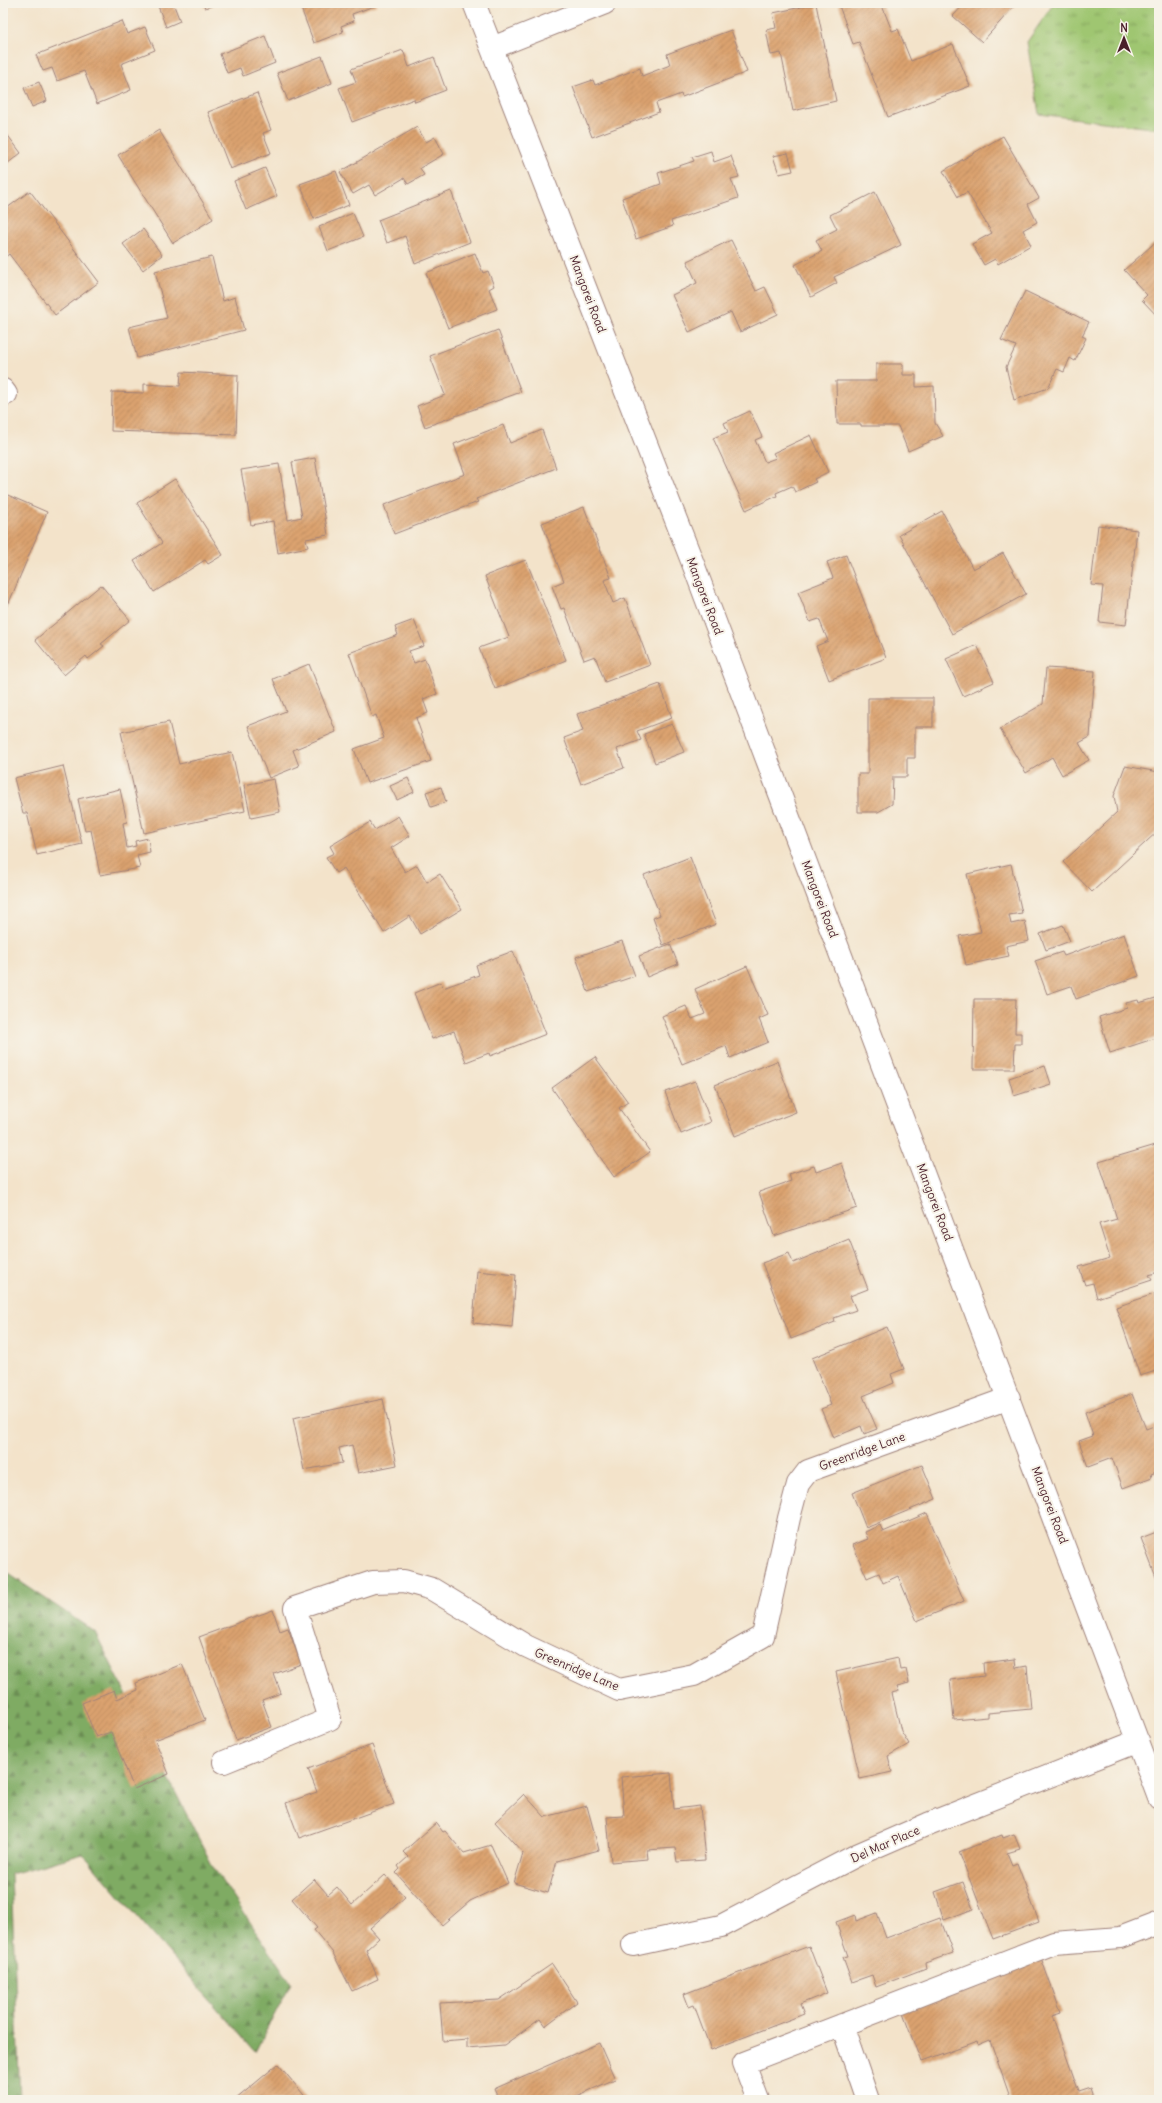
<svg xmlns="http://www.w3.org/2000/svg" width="1162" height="2103" viewBox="0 0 1162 2103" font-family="Delius,sans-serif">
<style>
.grass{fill:url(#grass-tufts);stroke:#74724e}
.forest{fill:url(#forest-firs);stroke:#646547}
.building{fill:url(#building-hatch)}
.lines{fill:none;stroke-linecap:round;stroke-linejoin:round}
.minor-casing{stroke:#9e817a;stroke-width:24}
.minor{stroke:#fff;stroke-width:22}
.labels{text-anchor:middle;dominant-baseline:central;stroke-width:4;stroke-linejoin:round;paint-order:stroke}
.street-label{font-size:12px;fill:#4a1f2b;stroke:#f7f3e8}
</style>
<defs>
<pattern id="grass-tufts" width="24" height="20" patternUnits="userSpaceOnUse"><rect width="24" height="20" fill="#9fc671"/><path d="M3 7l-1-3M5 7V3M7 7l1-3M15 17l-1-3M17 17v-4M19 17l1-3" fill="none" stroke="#84a05d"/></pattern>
<pattern id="forest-firs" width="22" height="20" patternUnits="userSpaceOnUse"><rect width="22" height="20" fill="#7fab63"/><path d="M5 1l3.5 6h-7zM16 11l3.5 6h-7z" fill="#6a8b52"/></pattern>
<pattern id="building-hatch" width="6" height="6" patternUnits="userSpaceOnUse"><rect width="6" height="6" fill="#dba36f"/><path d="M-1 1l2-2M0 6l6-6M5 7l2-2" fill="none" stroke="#b4845b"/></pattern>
</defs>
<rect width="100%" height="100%" fill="#f7f3e8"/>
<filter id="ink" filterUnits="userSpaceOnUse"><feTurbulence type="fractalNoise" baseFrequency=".025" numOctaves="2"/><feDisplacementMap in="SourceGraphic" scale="8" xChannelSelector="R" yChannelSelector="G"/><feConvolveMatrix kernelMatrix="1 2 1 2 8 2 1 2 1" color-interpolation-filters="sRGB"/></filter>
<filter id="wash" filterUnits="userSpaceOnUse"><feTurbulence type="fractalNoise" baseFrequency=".012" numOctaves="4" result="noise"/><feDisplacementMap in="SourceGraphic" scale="16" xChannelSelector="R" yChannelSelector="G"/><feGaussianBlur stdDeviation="0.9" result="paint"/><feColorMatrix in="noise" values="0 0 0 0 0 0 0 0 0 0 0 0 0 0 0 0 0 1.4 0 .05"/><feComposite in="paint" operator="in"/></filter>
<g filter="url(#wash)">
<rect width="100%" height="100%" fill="#f3e3ca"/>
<path class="grass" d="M1054,3H1159V129L1039,114L1027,42Z"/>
<path class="forest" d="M3,1570L95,1632L213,1867L291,1983L255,2052L83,1854L11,1874L20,2100H3Z"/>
<g id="blocks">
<path class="building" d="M165,3H173L180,21L166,27L158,6Z
M203,3H219L205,8Z
M299,3H376L377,5L352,14L354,21L341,26L343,32L314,43Z
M838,3H881L892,31L898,29L911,61L953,44L970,86L888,117L859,42L853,44Z
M965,3H1017L982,42L953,16Z
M816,4L836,101L793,111L781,53L771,55L766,30L776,28L773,13Z
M122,21L127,34L145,27L155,50L121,64L131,90L97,104L84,71L57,81L52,68L43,71L36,55Z
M731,30L747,72L682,97L681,94L656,103L659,112L592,137L573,87L593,80L595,85L640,68L642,76L670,65L667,54Z
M265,36L275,63L243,76L240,68L227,73L220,54Z
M403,50L409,67L434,57L446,90L415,102L414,99L352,122L339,88L356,82L351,69Z
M322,56L332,83L288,101L277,73Z
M39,82L47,101L32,107L24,88Z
M257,93L271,130L263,133L271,153L230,169L208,112Z
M417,127L426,142L435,137L444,154L420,168L424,175L408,184L404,178L375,195L369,185L353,194L340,172Z
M3,129L21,153L3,167Z
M159,130L213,219L173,243L118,155Z
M1003,136L1039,198L1028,204L1037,222L1023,230L1031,245L998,264L995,259L984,265L972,244L992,233L967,192L958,197L943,171Z
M711,151L714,162L731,156L739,177L731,179L738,198L671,221L673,226L636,239L622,198L661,184L658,173L694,161L692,157Z
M788,153L793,171L779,174L773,156Z
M265,168L277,196L246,210L234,181Z
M336,171L349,205L314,219L300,184Z
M30,191L99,282L55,315L9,254L3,259V211Z
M451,191L470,242L415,264L405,236L387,243L378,220Z
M875,192L901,245L834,277L837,283L811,297L795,265L822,251L816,240L837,229L830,215Z
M353,213L363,237L328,251L319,227Z
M143,229L162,255L143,270L123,244Z
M1159,239V318L1142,300L1147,295L1124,270Z
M731,240L756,291L765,287L778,314L740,332L731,312L689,332L672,295L697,283L687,261Z
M475,253L483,273L488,271L494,286L489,289L497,309L448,328L426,273Z
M212,257L223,301L235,297L244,330L137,358L129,327L167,318L155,271Z
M1025,291L1089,322L1082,336L1086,338L1075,361L1070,358L1064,372L1057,369L1048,388L1014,400L1006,367L1016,346L1001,340Z
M498,330L521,392L425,427L417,406L445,395L430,356Z
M876,364H903V375H916V387L934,386L935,423L943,436L908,451L898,426H861V424H837L836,381H876Z
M181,372L238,375L236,435L111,431L112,392L144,393V384L180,386Z
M750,411L762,437L755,440L765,462L776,458L773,453L811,435L828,472L814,479L816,482L795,492L792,486L776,493L777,496L746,510L713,438L728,432L724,423Z
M503,425L510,443L542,430L556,468L476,499L478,502L394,534L384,505L465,474L454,444Z
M315,458L328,535L306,539L308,547L278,553L273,521L251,525L241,470L279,464L288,520L302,517L292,462Z
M175,479L223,555L208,564L205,560L154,592L134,561L162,543L137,503Z
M3,493L47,512L8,605L3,603Z
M584,507L611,578L604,580L613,603L625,598L650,665L605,682L595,656L584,660L564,608L561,609L552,586L564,581L542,523Z
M942,511L973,569L1003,553L1026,594L952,634L899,535Z
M1098,525L1137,530L1126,625L1099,622L1103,586L1091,585Z
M846,555L886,658L829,680L816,646L828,641L819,619L810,622L798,592L833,578L827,562Z
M526,560L566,660L495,689L479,648L509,637L485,576Z
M101,585L130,620L101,644L104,646L88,659L86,656L64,675L35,640Z
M414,620L424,646L409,651L414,663L425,659L437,694L423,699L428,713L416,718L431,761L367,783L354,749L384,738L376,715L372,717L349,653L398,635L395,627Z
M977,645L994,682L963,696L946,659Z
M309,664L336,732L293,750L299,766L269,778L248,726L286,711L273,679Z
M1046,668L1095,671L1090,737L1079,743L1089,760L1062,775L1052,757L1026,773L1000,729L1043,704Z
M660,684L672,718L637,731L641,740L617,749L624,768L581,784L564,738L583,731L577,714Z
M868,698H933V727H915V758H907V777H893L892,804L878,812H858V774H868Z
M169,722L179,764L232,752L245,811L144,833L121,732Z
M672,724L684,752L655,763L644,734Z
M63,766L82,844L37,855L27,813H23L14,778Z
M1125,766L1159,772V830L1092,892L1063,862L1117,812L1114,796Z
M408,778L414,792L397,800L390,786Z
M274,779L280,812L251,818L244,785Z
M441,787L446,802L431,807L426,792Z
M120,789L127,822L123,823L127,848L136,846L135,841L148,838L150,852L137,855L140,868L100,875L91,830L85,831L78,799Z
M398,816L410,836L391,848L405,872L417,865L427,882L440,874L462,909L420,934L410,916L384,933L344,868L336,873L326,857L334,853L330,846L370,822L375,830Z
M690,857L716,924L663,945L653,918L660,915L644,875Z
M1011,864L1022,913L1009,915L1011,924L1025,921L1029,941L1006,946L1009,956L966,965L959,936L981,932L967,874Z
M1063,925L1070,941L1046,950L1040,934Z
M1124,934L1139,976L1076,999L1071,986L1047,994L1035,961L1062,952L1064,956Z
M622,941L635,976L588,992L576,957Z
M670,944L678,964L647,977L639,956Z
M513,951L546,1034L490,1056L489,1053L466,1062L454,1031L432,1039L414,993L441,982L443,988L479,975L476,965Z
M747,966L768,1015L759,1019L768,1042L730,1058L726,1046L682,1064L662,1016L686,1006L692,1019L705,1014L695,989Z
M1159,997V1037L1110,1053L1099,1017L1127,1008L1126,1003L1138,1000L1139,1003Z
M974,999H1016L1015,1033H1021V1044H1015L1014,1069H973Z
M595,1057L628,1102L619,1108L650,1152L614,1177L552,1088Z
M777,1061L796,1112L735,1136L715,1085Z
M1045,1066L1051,1084L1014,1096L1009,1078Z
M695,1081L711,1122L681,1134L665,1092Z
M1159,1144V1272L1149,1275L1152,1280L1097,1298L1093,1283L1085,1285L1079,1267L1110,1258L1099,1224L1117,1219L1099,1162Z
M842,1163L857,1208L774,1236L759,1192L791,1181L789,1174L814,1166L816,1172Z
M849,1240L868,1289L850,1296L856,1310L834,1318L835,1322L791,1339L762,1263L789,1253L793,1263Z
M477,1271L516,1275L512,1327L473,1323Z
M1154,1294L1157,1303L1159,1302V1370L1140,1376L1116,1307Z
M887,1327L904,1369L891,1374L894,1383L863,1396L877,1429L864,1434L861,1426L833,1438L821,1409L831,1405L812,1358Z
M1132,1394L1146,1429L1159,1424V1471L1151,1474L1152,1477L1123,1488L1112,1458L1088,1467L1079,1441L1093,1436L1085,1412Z
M383,1399L397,1465L358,1473L352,1445L339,1448L342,1463L304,1470L293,1418Z
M922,1465L936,1499L866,1528L852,1493Z
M927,1513L964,1601L917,1621L898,1576L883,1583L879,1573L867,1578L853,1545L868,1539L865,1532L880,1525L883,1532Z
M1159,1531V1585L1141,1538Z
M273,1610L280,1631L288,1628L301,1664L274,1674L281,1693L262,1700L272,1727L236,1740L199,1637Z
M898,1658L900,1670L906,1669L909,1683L897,1686L899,1691L892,1693L901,1731L909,1744L888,1756L892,1772L860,1779L836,1672Z
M1015,1659L1016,1668L1027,1666L1031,1709L988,1713V1717L954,1720L950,1680L984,1676L983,1663Z
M182,1664L205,1720L155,1740L169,1774L134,1789L111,1732L96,1737L82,1703L114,1690L117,1699L138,1690L136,1683Z
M372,1745L394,1804L299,1838L286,1803L317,1792L308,1769Z
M671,1773L674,1809L700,1806L705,1860L677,1862L675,1848L647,1850L648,1859L611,1862L607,1817L624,1816L621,1777Z
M524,1794L545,1817L587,1806L599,1850L557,1861L548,1893L514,1883L523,1853L495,1822Z
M436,1823L443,1832L445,1831L464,1853L491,1845L508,1883L470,1901L442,1925L396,1873L400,1869L398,1866L408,1857L403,1852Z
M1014,1834L1020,1849L1007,1853L1012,1865L1017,1863L1039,1922L993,1939L959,1852L1002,1835L1003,1838Z
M385,1875L405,1897L370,1928L379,1938L366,1950L378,1979L352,1991L333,1953L314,1930L317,1928L292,1899L314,1879L328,1895L337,1887L352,1905Z
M963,1882L973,1909L944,1920L935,1892Z
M877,1913L886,1938L940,1918L953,1953L925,1963L926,1968L876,1987L872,1975L852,1982L843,1957L848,1956L836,1922L855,1915L856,1921Z
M809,1946L827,1993L800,2004L804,2014L711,2050L694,2005L689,2007L684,1994Z
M1041,1958L1061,2013L1052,2016L1079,2092L1091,2088L1095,2100L1101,2098L1102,2100H1011L990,2040L978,2045L977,2042L921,2062L901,2008Z
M552,1964L577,2002L545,2026L540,2019L504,2045L467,2048V2039L443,2041L440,2003L499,2000Z
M599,2043L615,2079L568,2100H499L494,2089Z
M278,2064L308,2100H235Z"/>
</g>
</g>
<g filter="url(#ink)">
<use href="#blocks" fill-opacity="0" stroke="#9e817a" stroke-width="1"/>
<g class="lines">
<defs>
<path id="minor" d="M474,3L692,561L1159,1798
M492,48L605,3
M3,390L6,394
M224,1762L330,1719L295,1608L373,1582L404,1581L432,1589L526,1646L619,1690L694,1675L763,1636L789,1518L798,1484L808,1471L1009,1398
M633,1945L721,1926L859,1854L928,1824L1138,1741
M842,2025L868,2100
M758,2100L744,2063L1054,1943L1120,1938L1159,1923"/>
</defs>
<use href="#minor" class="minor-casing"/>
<use href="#minor" class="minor"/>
</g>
</g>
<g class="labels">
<g class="street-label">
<text transform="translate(588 294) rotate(69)">Mangorei Road</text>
<text transform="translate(705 596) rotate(69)">Mangorei Road</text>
<text transform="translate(820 899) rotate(69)">Mangorei Road</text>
<text transform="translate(935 1202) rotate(69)">Mangorei Road</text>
<text transform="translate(862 1451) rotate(-20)">Greenridge Lane</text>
<text transform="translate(1050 1505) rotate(69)">Mangorei Road</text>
<text transform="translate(577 1669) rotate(23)">Greenridge Lane</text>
<text transform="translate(885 1844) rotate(-24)">Del Mar Place</text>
</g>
</g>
<rect width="1162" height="2103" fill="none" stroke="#f7f3e8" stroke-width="16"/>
<g transform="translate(1124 38)" stroke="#f7f3e8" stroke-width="3" paint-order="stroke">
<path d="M0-3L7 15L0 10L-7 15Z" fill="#4a1f2b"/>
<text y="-6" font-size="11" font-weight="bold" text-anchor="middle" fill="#4a1f2b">N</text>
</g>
</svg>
